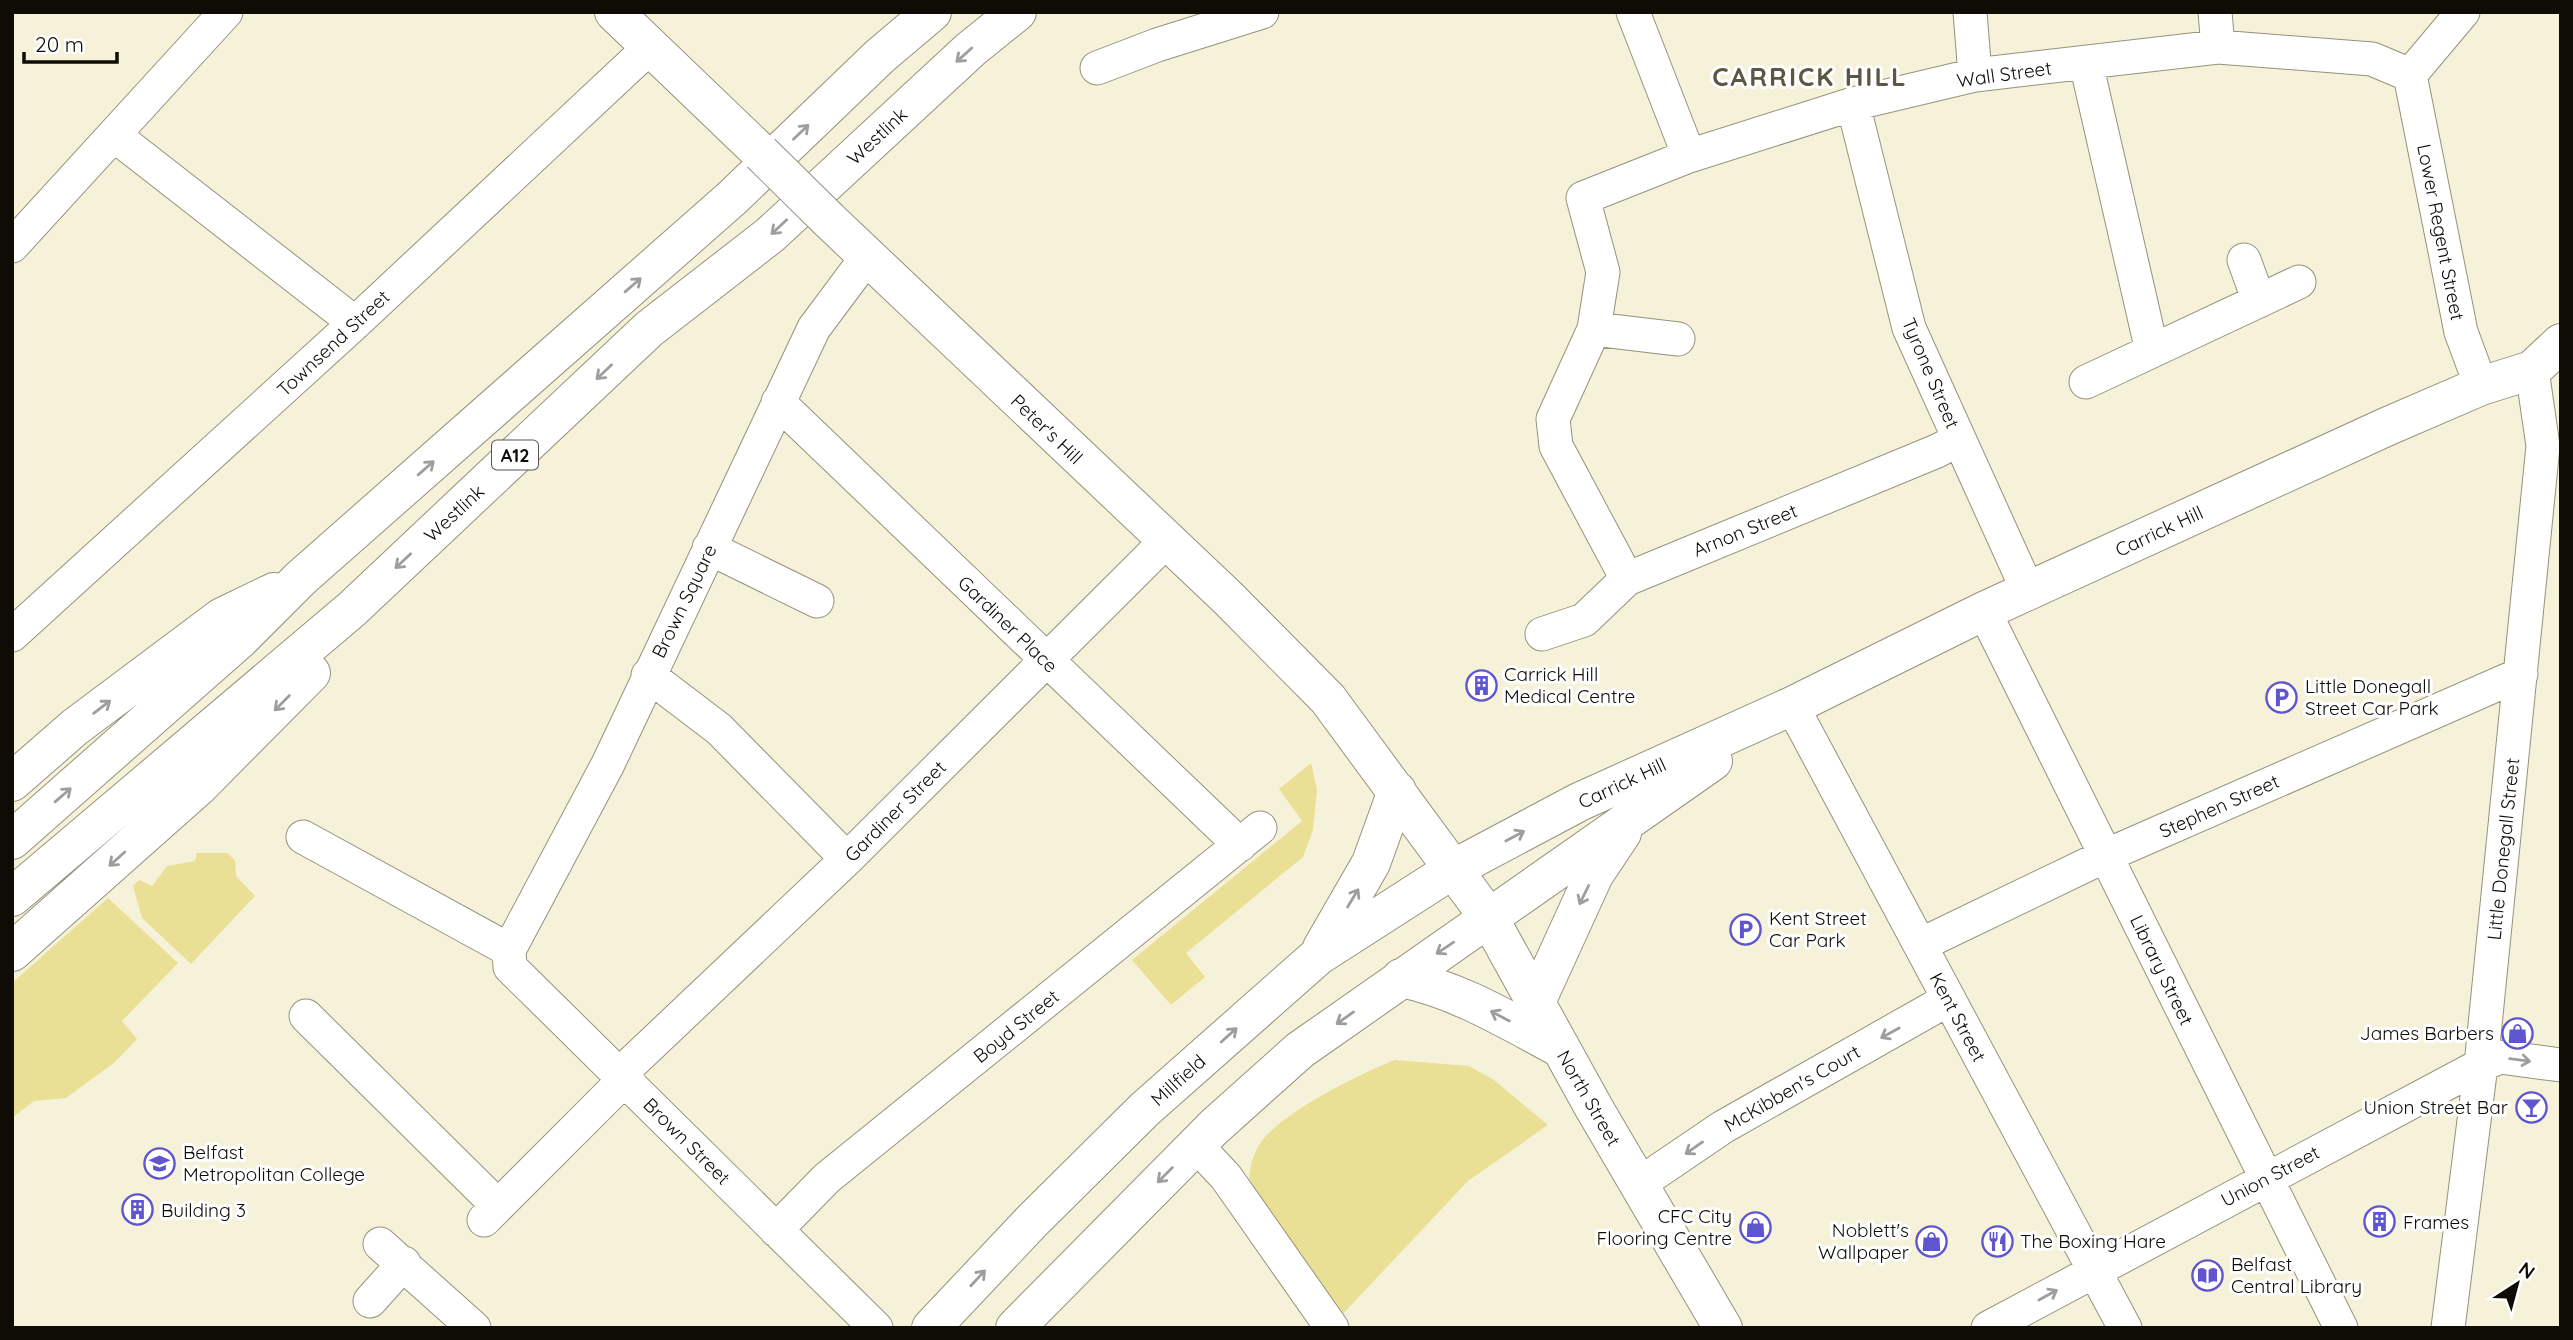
<svg xmlns="http://www.w3.org/2000/svg" width="2573" height="1340" viewBox="0 0 2573 1340" font-family="Quicksand,sans-serif">
<style>
.green{fill:#eae095}
.lines{fill:none;stroke-linecap:round;stroke-linejoin:round}
.street-casing{stroke:#95927c;stroke-width:35}
.secondary-casing{stroke:#95927c;stroke-width:40}
.highway-casing{stroke:#95927c;stroke-width:40}
.street{stroke:#fff;stroke-width:33}
.secondary{stroke:#fff;stroke-width:38}
.highway{stroke:#fff;stroke-width:38}
.secondary-bridge-casing{stroke:#95927c;stroke-width:40;stroke-linecap:butt}
.secondary-bridge{stroke:#fff;stroke-width:38}
.oneway{stroke:#9f9e9b}
.labels{text-anchor:middle;dominant-baseline:central;stroke-width:6;stroke-linejoin:round;paint-order:stroke}
.shield{fill:#fff;stroke:#565550;stroke-width:2}
.shield-label{font-size:18px;font-weight:bold;fill:#0e0c05}
.street-label{font-size:19px;fill:#0e0c05;stroke:#fff}
.poi-label{font-size:19px;fill:#0e0c05;stroke:#fff;text-anchor:start}
.district-label{font-size:26px;font-weight:bold;letter-spacing:2px;fill:#5a5742;stroke:#fff}
</style>
<rect width="100%" height="100%" fill="#f5f2d9"/>
<path class="green" d="M1311,763L1317,790L1313,830L1303,857L1186,953L1205,977L1171,1005L1132,960L1302,821L1279,789Z
M197,853H227L235,860L236,876L255,896L191,964L142,918L133,886L139,880L152,886L167,866L195,861Z
M108,898L178,963L122,1021L137,1039L115,1062L66,1098L34,1101L12,1118V983Z
M1395,1060L1469,1066L1494,1080L1548,1125L1468,1181L1337,1320L1249,1181C1250,1168 1252,1157 1259,1145C1278,1114 1361,1073 1395,1060Z"/>
<g class="lines">
<defs>
<path id="street" d="M1633,12L1689,156
M1970,12L1975,75
M2215,12L2218,47
M2086,63L2152,351
M1097,68L1157,45L1262,12
M2410,75L2461,332L2481,386
M1853,104L1909,328L2028,591
M114,135L355,323
M12,246L226,12
M2244,260L2259,301
M1594,329L1678,339
M2086,382L2299,282
M778,402L1240,845
M709,548L817,601
M1627,579L1556,446L1553,419L1594,329L1603,272L1583,198L1689,156L1853,104L1975,75L2218,47L2372,59L2410,75L2463,12
M1984,611L2341,1328
M1542,634L1584,620L1627,579L1937,451L1958,440
M12,635L355,323L650,47
M648,675L719,729L847,859
M1792,706L2125,1328
M303,837L509,950
M1920,945L2105,856L2521,674
M509,950L608,764L814,328L867,257
M509,950L510,967L876,1328
M306,1016L498,1206
M620,1074L847,859L1166,541
M1196,1145L1226,1177L1332,1328
M1639,1184L1723,1127L1949,999
M484,1220L625,1079
M776,1230L827,1178L1260,828
M380,1244L474,1328
M370,1301L404,1263
M1988,1328L2481,1065L2500,1057L2561,1065
M2448,1328L2481,1065L2543,446L2532,370"/>
<path id="secondary" d="M614,12L761,153
M829,220L1228,598L1328,699L1489,918L1594,1108L1723,1328
M1322,948L1371,863L1397,791
M1401,978C1459,990 1509,1021 1560,1048
M1536,1002L1594,875L1622,833
M931,1328L1032,1221L1145,1109L1318,956L1455,868L1579,802L1792,706L1984,611L2386,427L2481,386L2532,370L2561,343
M1015,1328L1214,1127L1300,1050L1713,761"/>
<path id="highway" d="M12,782L75,727L222,617L274,592
M12,840L240,639L301,578L732,198L880,56L932,12
M12,897L352,609L649,329L770,235L971,49L1017,12
M12,952L199,786L311,673"/>
</defs>
<use href="#street" class="street-casing"/>
<use href="#secondary" class="secondary-casing"/>
<use href="#highway" class="highway-casing"/>
<use href="#street" class="street"/>
<use href="#secondary" class="secondary"/>
<use href="#highway" class="highway"/>
<defs>
<path id="secondary-bridge" d="M761,153L829,220"/>
</defs>
<use href="#secondary-bridge" class="secondary-bridge-casing"/>
<use href="#secondary-bridge" class="secondary-bridge"/>
</g>
<defs><path id="oneway-shaft" d="M-6 0H5M1.5-3L5.5 0L1.5 3" fill="none" stroke-width="1.6" stroke-linecap="round" stroke-linejoin="round" transform="scale(1.75)"/></defs>
<g class="oneway">
<use href="#oneway-shaft" transform="translate(964 55) rotate(138)"/>
<use href="#oneway-shaft" transform="translate(801 132) rotate(-44)"/>
<use href="#oneway-shaft" transform="translate(779 227) rotate(137)"/>
<use href="#oneway-shaft" transform="translate(633 285) rotate(-41)"/>
<use href="#oneway-shaft" transform="translate(604 372) rotate(137)"/>
<use href="#oneway-shaft" transform="translate(426 468) rotate(-41)"/>
<use href="#oneway-shaft" transform="translate(403 561) rotate(137)"/>
<use href="#oneway-shaft" transform="translate(282 703) rotate(135)"/>
<use href="#oneway-shaft" transform="translate(102 707) rotate(-37)"/>
<use href="#oneway-shaft" transform="translate(63 795) rotate(-41)"/>
<use href="#oneway-shaft" transform="translate(1515 836) rotate(-28)"/>
<use href="#oneway-shaft" transform="translate(117 859) rotate(138)"/>
<use href="#oneway-shaft" transform="translate(1584 895) rotate(116)"/>
<use href="#oneway-shaft" transform="translate(1353 898) rotate(-59)"/>
<use href="#oneway-shaft" transform="translate(1445 948) rotate(146)"/>
<use href="#oneway-shaft" transform="translate(1500 1016) rotate(-152)"/>
<use href="#oneway-shaft" transform="translate(1345 1018) rotate(145)"/>
<use href="#oneway-shaft" transform="translate(1890 1033) rotate(151)"/>
<use href="#oneway-shaft" transform="translate(1229 1035) rotate(-42)"/>
<use href="#oneway-shaft" transform="translate(2520 1060) rotate(7)"/>
<use href="#oneway-shaft" transform="translate(1694 1148) rotate(145)"/>
<use href="#oneway-shaft" transform="translate(1165 1175) rotate(135)"/>
<use href="#oneway-shaft" transform="translate(978 1278) rotate(-47)"/>
<use href="#oneway-shaft" transform="translate(2048 1295) rotate(-29)"/>
</g>
<defs>
<symbol id="building-ring" viewBox="-11 -11 22 22"><circle r="9.5" fill="#fff" stroke="#5f56cf" stroke-width="1.5"/><path d="M-4-6H4V6H1V3H-1V6H-4ZM-2.5-4.3h1.7v1.8h-1.7ZM.8-4.3h1.7v1.8H.8ZM-2.5-1h1.7V.8h-1.7ZM.8-1h1.7V.8H.8Z" fill="#5f56cf"/></symbol>
<symbol id="parking-ring" viewBox="-11 -11 22 22"><circle r="9.5" fill="#fff" stroke="#5f56cf" stroke-width="1.5"/><path d="M-3.5-5.5H1a3.5 3.5 0 0 1 0 7H-1V5.5H-3.5ZM-1-3.4V-.6H.8a1.4 1.4 0 0 0 0-2.8Z" fill="#5f56cf"/></symbol>
<symbol id="shop-ring" viewBox="-11 -11 22 22"><circle r="9.5" fill="#fff" stroke="#5f56cf" stroke-width="1.5"/><path d="M-5-2.5h2.3a2.7 3.5 0 0 1 5.4 0H5L5.5 6h-11ZM-1.5-2.5h3a1.5 2.3 0 0 0-3 0Z" fill="#5f56cf"/></symbol>
<symbol id="bar-ring" viewBox="-11 -11 22 22"><circle r="9.5" fill="#fff" stroke="#5f56cf" stroke-width="1.5"/><path d="M-6-5H6L.8 .8V4.5H3.5V6h-7V4.5H-.8V.8Z" fill="#5f56cf"/></symbol>
<symbol id="university-ring" viewBox="-11 -11 22 22"><circle r="9.5" fill="#fff" stroke="#5f56cf" stroke-width="1.5"/><path d="M0-5L7-2L0 1L-7-2ZM-4 1L0 2.5L4 1V4Q0 6-4 4Z" fill="#5f56cf"/></symbol>
<symbol id="restaurant-ring" viewBox="-11 -11 22 22"><circle r="9.5" fill="#fff" stroke="#5f56cf" stroke-width="1.5"/><path d="M-5-6h1v4h1v-4h1v4h1v-4h1v5L-1.5 .5V6h-2V.5L-5-1ZM5-6V6H3V1.5H1.5Q1.5-4 5-6Z" fill="#5f56cf"/></symbol>
<symbol id="library-ring" viewBox="-11 -11 22 22"><circle r="9.5" fill="#fff" stroke="#5f56cf" stroke-width="1.5"/><path d="M-6-4Q-3-5.5-.7-3.5V5Q-3 3-6 4ZM6-4Q3-5.5 .7-3.5V5Q3 3 6 4Z" fill="#5f56cf"/></symbol>
</defs>
<g fill-rule="evenodd">
<use href="#building-ring" x="1464" y="668" width="35" height="35"/>
<use href="#parking-ring" x="2264" y="680" width="35" height="35"/>
<use href="#parking-ring" x="1728" y="912" width="35" height="35"/>
<use href="#shop-ring" x="2500" y="1016" width="35" height="35"/>
<use href="#bar-ring" x="2514" y="1090" width="35" height="35"/>
<use href="#university-ring" x="142" y="1146" width="35" height="35"/>
<use href="#building-ring" x="120" y="1192" width="35" height="35"/>
<use href="#building-ring" x="2362" y="1204" width="35" height="35"/>
<use href="#shop-ring" x="1738" y="1210" width="35" height="35"/>
<use href="#shop-ring" x="1914" y="1224" width="35" height="35"/>
<use href="#restaurant-ring" x="1980" y="1224" width="35" height="35"/>
<use href="#library-ring" x="2190" y="1258" width="35" height="35"/>
</g>
<g class="labels">
<rect class="shield" x="492" y="440.5" width="46" height="29" rx="5"/>
<g class="shield-label">
<text x="515" y="455">A12</text>
</g>
<g class="street-label">
<text transform="translate(2004 74) rotate(-8)">Wall Street</text>
<text transform="translate(877 136) rotate(-43)">Westlink</text>
<text transform="translate(2441 232) rotate(79)">Lower Regent Street</text>
<text transform="translate(333 343) rotate(-43)">Townsend Street</text>
<text transform="translate(1931 373) rotate(67)">Tyrone Street</text>
<text transform="translate(1047 429) rotate(44)">Peter's Hill</text>
<text transform="translate(454 513) rotate(-43)">Westlink</text>
<text transform="translate(1745 530) rotate(-22)">Arnon Street</text>
<text transform="translate(2159 531) rotate(-25)">Carrick Hill</text>
<text transform="translate(684 601) rotate(-64)">Brown Square</text>
<text transform="translate(1008 624) rotate(44)">Gardiner Place</text>
<text transform="translate(1622 783) rotate(-25)">Carrick Hill</text>
<text transform="translate(2219 806) rotate(-24)">Stephen Street</text>
<text transform="translate(895 811) rotate(-45)">Gardiner Street</text>
<text transform="translate(2503 849) rotate(-84)">Little Donegall Street</text>
<text transform="translate(2162 970) rotate(64)">Library Street</text>
<text transform="translate(1958 1017) rotate(62)">Kent Street</text>
<text transform="translate(1016 1026) rotate(-39)">Boyd Street</text>
<text transform="translate(1178 1080) rotate(-42)">Millfield</text>
<text transform="translate(1792 1088) rotate(-30)">McKibben's Court</text>
<text transform="translate(1589 1098) rotate(60)">North Street</text>
<text transform="translate(687 1141) rotate(45)">Brown Street</text>
<text transform="translate(2270 1176) rotate(-28)">Union Street</text>
</g>
<g class="poi-label">
<text x="1504" y="674">Carrick Hill<tspan x="1504" dy="22">Medical Centre</tspan></text>
<text x="2305" y="686">Little Donegall<tspan x="2305" dy="22">Street Car Park</tspan></text>
<text x="1769" y="918">Kent Street<tspan x="1769" dy="22">Car Park</tspan></text>
<text x="2494" y="1033" text-anchor="end">James Barbers</text>
<text x="2508" y="1107" text-anchor="end">Union Street Bar</text>
<text x="183" y="1152">Belfast<tspan x="183" dy="22">Metropolitan College</tspan></text>
<text x="161" y="1210">Building 3</text>
<text x="1732" y="1216" text-anchor="end">CFC City<tspan x="1732" dy="22">Flooring Centre</tspan></text>
<text x="2403" y="1222">Frames</text>
<text x="1909" y="1230" text-anchor="end">Noblett's<tspan x="1909" dy="22">Wallpaper</tspan></text>
<text x="2020" y="1241">The Boxing Hare</text>
<text x="2231" y="1264">Belfast<tspan x="2231" dy="22">Central Library</tspan></text>
</g>
<g class="district-label">
<text x="1810" y="76">CARRICK HILL</text>
</g>
</g>
<rect width="2573" height="1340" fill="none" stroke="#0e0c05" stroke-width="28"/>
<g transform="translate(2517 1284) rotate(36)" stroke="#ffffff" stroke-width="5" paint-order="stroke">
<path d="M0-5L12 26L0 18L-12 26Z" fill="#0e0c05"/>
<text y="-10" font-size="19" font-weight="bold" text-anchor="middle" fill="#0e0c05">N</text>
</g>
<path d="M24 52v10h93v-10" fill="none" stroke="#0e0c05" stroke-width="3.5"/>
<text x="35" y="52" font-size="21" fill="#0e0c05" stroke="#ffffff" stroke-width="5" paint-order="stroke">20 m</text>
</svg>
